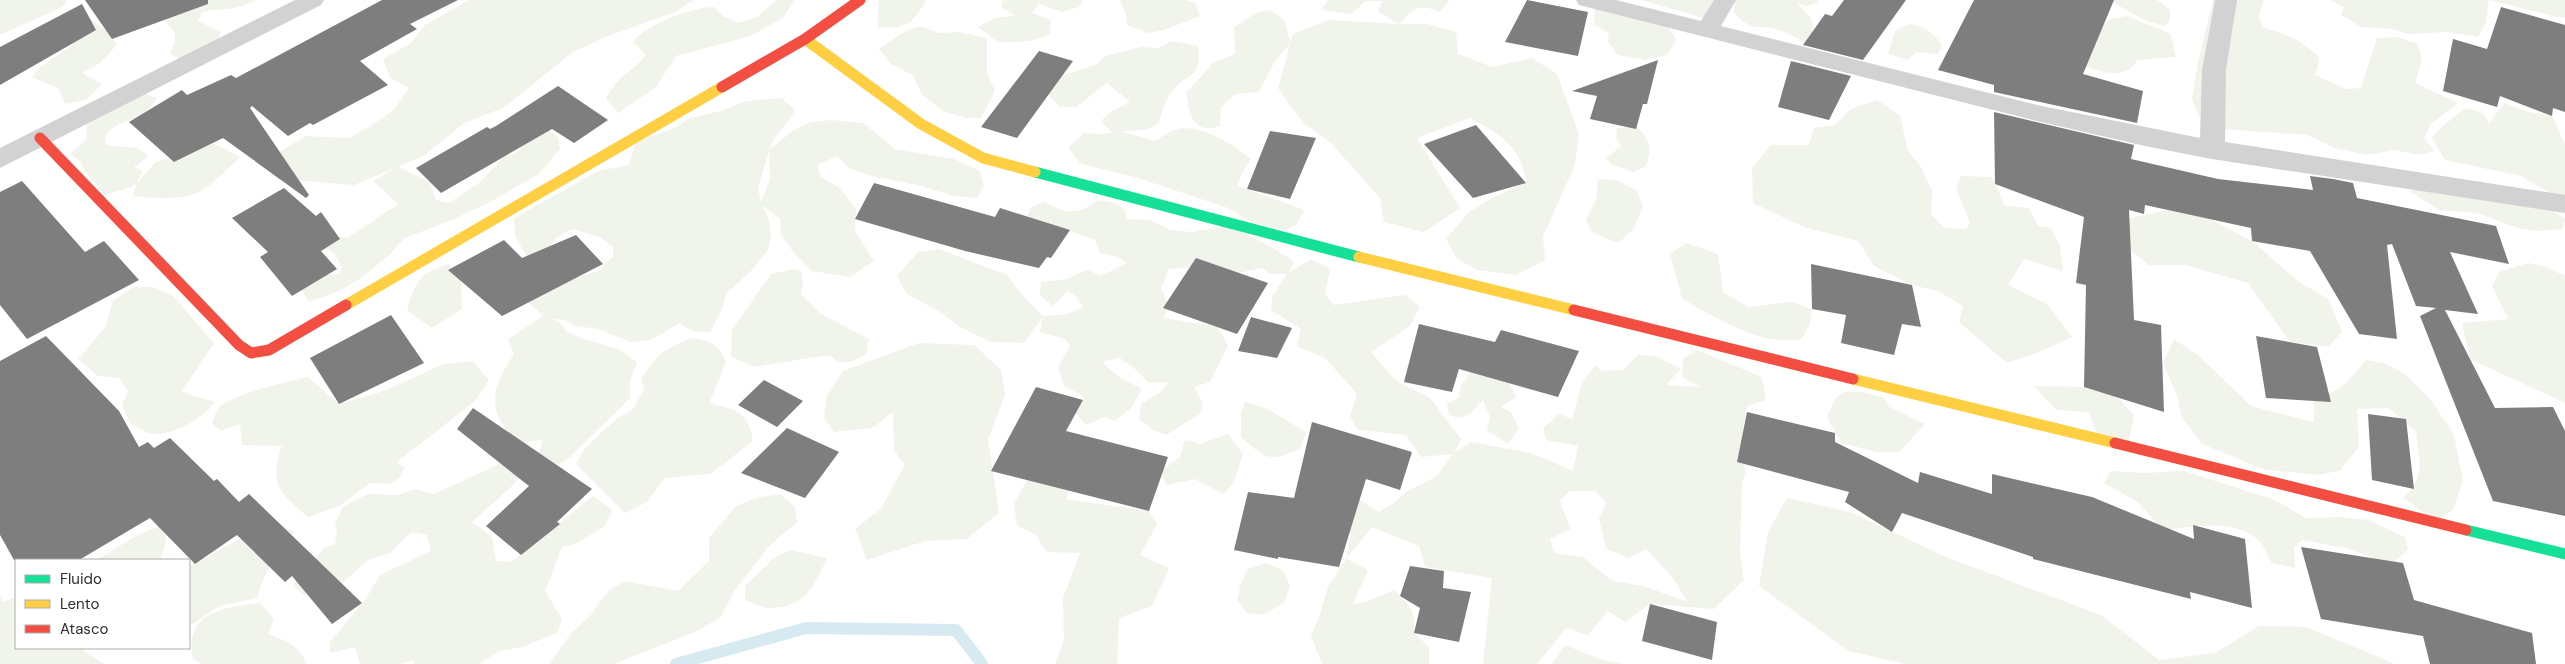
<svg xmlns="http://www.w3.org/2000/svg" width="2565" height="664" viewBox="0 0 2565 664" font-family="'DM Sans',sans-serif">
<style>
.green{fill:#f1f4eb;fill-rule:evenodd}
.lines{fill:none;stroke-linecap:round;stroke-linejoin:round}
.stream{stroke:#d7eaf1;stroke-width:12}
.building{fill:#7e7e7e}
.street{fill:#d2d2d2;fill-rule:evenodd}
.fast{stroke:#16e098;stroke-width:11}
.slow{stroke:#ffcf43;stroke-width:11}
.jam{stroke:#f24e42;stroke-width:11}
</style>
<rect width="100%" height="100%" fill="#fff"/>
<path class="green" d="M0,0H68L62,7L0,35Z
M205,0H254C239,11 220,8 202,12L198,21L221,32L217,43L179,59L170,53L175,42V33L166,22L154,15Z
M469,0H694L675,12L608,36L573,52L505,107L464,123L425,155L398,167L430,182L436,200L449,203L479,183L504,157L519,151L521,145L542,123L558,137L560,149L539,174L492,201L454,219L405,238L386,258L361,278L341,290L309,302L302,290L326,275L340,274L342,267L334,253L320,246L313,231L333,227L337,237L348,238L398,204L373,181L395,168L354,185L278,179L266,169L276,154L306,136L349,138L367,128L393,111L409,88L390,78L383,59L411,43L425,25Z
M777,0H794L783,18L751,36L676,56L656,87L618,113L606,99C617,76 630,74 646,55L633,42C647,24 692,7 714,7L723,16L738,23L757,17Z
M879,0H926C913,24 905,30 877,27Z
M1003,0H1083L1079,7L1062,12L1039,4L1032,13L1051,20L1050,34C1029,44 1020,40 999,43L978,27L995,18L1026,14L1014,15L1001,7Z
M1120,0H1185L1195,3L1200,16L1164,30L1148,33L1127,25L1126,14Z
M1328,0H1448L1449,2L1439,12C1419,3 1413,8 1400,24H1427L1456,32L1458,54L1492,67L1532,58L1557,74L1579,134L1575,165L1543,236L1545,260L1516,275L1478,270L1457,259L1446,239L1468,213L1492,198L1526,182C1522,147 1499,134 1470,118L1417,138L1460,208L1424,232L1384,222L1380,198L1331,143L1303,123L1278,88L1290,44L1275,61L1259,92L1235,94L1221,107L1220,126C1193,135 1190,115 1186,93L1213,63L1235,54L1234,27L1256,13L1271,10L1285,21L1290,42L1293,34L1329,20L1399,24L1378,12L1382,1H1365L1352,14L1321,10Z
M1642,0H1722L1703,18Z
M1735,0H1818L1816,4L1806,6L1797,3L1811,18L1814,28L1805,43C1796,38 1786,31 1776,29C1754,24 1754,33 1734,13Z
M2109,0H2157L2170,10V20L2164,26L2144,20Z
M2213,0H2264L2258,17L2264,28C2290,35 2299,39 2320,58L2315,75L2346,89L2361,88L2377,38L2397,37L2418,44L2422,60L2415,83L2458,103L2431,124L2424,138L2434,151L2419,155L2394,150L2367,155L2335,148L2307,135L2222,129L2198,115L2192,99L2198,62Z
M2330,0H2565V17H2557L2489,0L2486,23L2478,37L2448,32L2408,34L2393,29L2361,27L2341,15L2344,7Z
M1595,8C1622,12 1665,10 1676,40L1667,55L1645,60L1617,55L1608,41L1609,34L1594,24Z
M87,16L109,33L117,45L100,63L82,73L102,84L86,100L65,104L58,88L32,77L40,67L73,45L57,31Z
M2128,16C2144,25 2156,25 2171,35L2176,57L2137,60C2126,81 2102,72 2084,66L2104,24L2111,19Z
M1909,24C1923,25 1935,34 1942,45L1938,54L1916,52L1908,60L1888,54L1895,31Z
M916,27H924L939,33L959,32L987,38V73L995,91L981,118H966L943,111L922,95L913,75L891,64L879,49L902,33Z
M1172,41L1198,46C1202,80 1190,70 1173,90C1165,100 1162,110 1159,123L1146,130L1121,131L1154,141C1161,138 1168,132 1175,130C1200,122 1233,145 1251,159L1244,169L1237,186L1305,210L1296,225L1284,231L1252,222L1228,208L1135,177L1081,164L1068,148L1084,133L1103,134L1115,132L1111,131L1101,121L1109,113L1130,102L1107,83L1076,107H1060L1049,95L1031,92L1058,77L1098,64L1105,56L1141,47L1159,48Z
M139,92L157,98C154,102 151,108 147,111C133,123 118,119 105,136L106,145L137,148L149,156L134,167L142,171L137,183L156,162L169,158L175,162L213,143L240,157C226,170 210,189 191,195C173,200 150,198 133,196L136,185L105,195L84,170L81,162L70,154L86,139L87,124Z
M782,98L795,110C788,124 774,135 769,150L794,130L811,122L832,120L863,123L895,149L954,159L980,171L984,187L977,198L953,196L922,186L871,176L849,168L837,156L817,165L821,177L840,188L856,209L855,231L874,261L850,277L812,271L793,252L781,234L780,219L762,205L768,217L771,235L768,250L750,272L726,294L722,310L710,332C698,332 688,332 680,323L651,340L631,342L598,329L575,326L565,320L552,319L559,322L566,331L580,338L618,349L637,362L630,381V398L570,457L559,464L554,463L539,454L542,440L515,444L507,438C507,426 500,423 497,413C490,390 502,373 514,354L508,339L543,316L527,301L575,278L602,270L603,264L613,257V248L601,238L573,229C555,238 551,238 550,260L531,264L515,236L514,218L598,171L629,165L636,142L674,128L690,118L721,111L747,101ZM769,152L770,179L761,202L758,187Z
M1877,100L1900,115L1908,151L1920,165L1932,191L1931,214L1944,228L1966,229L1970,223L1956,189L1961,176L1992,177L2005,206L2029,208L2038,226L2051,228L2060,246L2063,271L2024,259L2008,285L2047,304L2072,337L2039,352L2007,363L1959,322L1963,306L1938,291L1912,285L1874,266L1858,241L1804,227L1753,203L1752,168L1771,145H1809L1814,128L1835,125L1851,109Z
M2504,103L2528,112L2552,116L2565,144V197L2559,198L2521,176L2445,160L2432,138L2440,128L2466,108L2483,113L2489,124Z
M1637,126C1650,141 1652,147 1646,166L1634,172L1612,165L1606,158L1621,146L1616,138L1617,128Z
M1598,179L1617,180L1637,191L1643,207L1633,230L1618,243L1592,232L1586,220L1596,200Z
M2421,188L2546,207L2565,219L2563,229L2537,231L2518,228L2477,213L2439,210L2409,191Z
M1099,200L1115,203L1125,210L1127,219L1150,220L1170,230L1192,232L1230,225C1251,238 1275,247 1294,262L1288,273L1311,259L1330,269L1325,294L1334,305L1404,295L1420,306L1410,326L1371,352L1396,381L1430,398L1461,439L1454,453L1471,442L1531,453L1573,471L1572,476L1578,446L1546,440L1543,428L1559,414L1572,419L1582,383L1595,366L1603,371L1623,370L1638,355L1655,356L1681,369L1666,385L1701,387L1682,377L1683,359L1697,350L1762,377L1766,400L1747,406L1739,453L1746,473L1742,482L1740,551L1744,580L1714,609L1650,604L1625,622L1608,611L1588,635L1566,628L1537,664H1483L1492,578L1425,567L1419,546L1372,527L1346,558L1368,570L1353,604L1365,602L1394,590C1409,605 1416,610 1414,633L1429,647V664H1322L1311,636L1320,614L1328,587L1346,559L1351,534L1339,530L1338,486L1379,512L1395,502L1406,492L1437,476L1453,454L1421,457L1406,435L1358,430L1350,416L1357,394L1325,358L1297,346L1301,329L1271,310L1272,297L1287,274H1270L1262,268L1238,273L1212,266L1169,269L1161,288L1169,306L1164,318L1218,327L1228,346L1210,382L1194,387L1203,403L1200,414L1166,435L1153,430L1139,419L1141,404L1161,392L1168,382L1149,383L1135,369L1120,358L1102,362L1119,377L1142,389L1131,408L1115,421L1105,417L1086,425L1075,413L1085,397L1064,386L1058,368L1070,346L1065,339L1040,332L1043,317L1024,343L991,342L960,327L942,313L907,294L897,276L918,252L939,249L1007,275L1023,296L1043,316L1068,314L1083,307L1078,298L1068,291L1053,306L1040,295L1041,282L1066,279L1088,270L1101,276L1127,263L1119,257L1100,253L1095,240L1027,216L1031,207L1045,202C1068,215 1076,215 1099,200ZM1569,491H1596L1606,503L1599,518L1606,549L1629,558L1646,549L1672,577L1688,602L1643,586L1612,581L1583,557L1554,553L1550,539L1570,529L1560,501Z
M2168,210L2210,219L2252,241L2299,282L2328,299L2342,332L2328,347L2290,342L2248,283L2186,265H2149L2123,245L2120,220Z
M1686,243L1718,254L1723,292L1748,307L1792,302L1812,309L1810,324L1802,339C1758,347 1719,318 1682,299L1670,254Z
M2528,263L2544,266L2565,276V403L2470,359L2462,323L2508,319L2492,286L2499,272Z
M449,264L461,281L462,309L432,328L407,310C415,281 420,273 449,264Z
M794,269L801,271L803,282L801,294L821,314L869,339L866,354L853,361L839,363L829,355L753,367L731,356L732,330L771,274Z
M133,287H153L173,296L214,343L182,391L190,395L215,402C201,419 174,437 151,433C144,432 136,426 130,423L122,405L128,391L119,378L98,376L78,359L105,328L113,301Z
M693,338C712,342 718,343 726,362L710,401C716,407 720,405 728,408C744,412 751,426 753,441L710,474L665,478L647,502L625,513L576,464L583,451L604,430L618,418L632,410L644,390L641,380C656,354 665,348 693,338Z
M2174,339L2199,356L2251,406L2314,422V397C2338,396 2351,378 2366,360L2384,363L2405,374L2431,400L2454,435L2463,481L2453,510L2435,521L2403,498C2426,478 2419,460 2416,432L2389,408L2357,409L2359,446L2341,470L2320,475L2266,470L2202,444L2181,416L2178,398L2163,363Z
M919,343L974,345L1001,370L1005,395L988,439L999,513L967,539L925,541L867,560L855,529L881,509L905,464L894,451L893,412L872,428L834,432L824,418L827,395L843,371Z
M473,361L489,380L475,401L397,462L405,468L399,478L389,484L370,483L339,506L308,517C280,494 268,484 282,446L242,445L240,424L221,431L212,423C214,418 216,412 219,408C231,394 288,382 308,377L339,404L384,391L444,364Z
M1473,370H1503L1516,397L1501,407L1511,412L1519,428L1508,444L1487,430L1490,417L1483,400L1472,412L1461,418L1449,415L1447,404L1459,397L1461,385Z
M2034,386L2084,387L2115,394L2134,416L2128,446L2100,439L2088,412L2056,410Z
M1844,392H1861L1884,397L1889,407L1925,424L1899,452H1877L1841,443L1827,417L1836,397Z
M1245,402L1268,409L1306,432L1300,449C1269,463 1266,459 1241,437V413Z
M1228,434L1243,454L1233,484L1223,494L1195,479L1166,485L1161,471L1180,457L1185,440L1200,444Z
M515,457L528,467L513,485L472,522L492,537L496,561L511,562L593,496L612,510L605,526L577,543L562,547L545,591L562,619L557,633L522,647L499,651L479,664H414V660L400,664H360L355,647L330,653V642L365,600L380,575L431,551L427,535L411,532L390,553L368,560L331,593L303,595L293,585L324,548L335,544L337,534L335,524L343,507L367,494L397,495L415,489L434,494Z
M2111,471L2143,473L2184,471L2275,500L2306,518L2339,517L2368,520L2405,537L2408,549L2394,562L2373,558L2346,548L2302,540L2294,547L2295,568L2272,563C2268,557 2265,548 2260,542C2239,518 2191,526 2163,531L2138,502L2104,483Z
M1027,480L1074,482L1066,499L1148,511L1157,524L1140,555L1169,568L1152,606L1119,618L1117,664H1055L1064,640L1063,598L1080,553L1047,552L1035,534L1017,526L1014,504Z
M781,494L795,507L797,522L768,547L733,593L721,617L695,632L614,664H549L572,632L590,616L609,590L625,581L678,591L709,561V538L736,506L756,498Z
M1787,498L1850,512L1946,557L2101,615L2159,660L2215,653L2259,626L2306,627L2395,664H1905L1849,651L1759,586L1768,532Z
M277,524L295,532C274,554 266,570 257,598L219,606L193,624H189V567L252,532Z
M162,525L166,538L161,560H97L136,536Z
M791,550L827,558C815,585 806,606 772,608C764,609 753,603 745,600V586L774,558Z
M1266,563L1283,570L1290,586L1284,603L1262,615L1247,613L1237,600L1241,583L1248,569Z
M0,595L3,602L16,597V648H79L104,664H0Z
M260,603L274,619L268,634C283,639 302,647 306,664H203L193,659C192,653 191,646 192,639C196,609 237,606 260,603Z
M1565,645L1599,659L1625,664H1552Z"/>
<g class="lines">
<path class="stream" d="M676,664L806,628L956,630L982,664"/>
</g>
<path class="building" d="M85,0H208V4L112,39Z
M382,0H458L410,24L417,29L360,61L388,85L313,125L310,123L288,136L252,106L250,108L309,195L306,198L223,138L174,162L129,122L182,90L187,95L231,75L236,78Z
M1527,0L1588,12L1578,56L1505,42Z
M1844,0H1906L1863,60L1803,45L1825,14L1832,16Z
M1974,0H2114L2083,74L2143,91L2137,123L1994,92V85L1938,70Z
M82,4L96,30L0,85V47Z
M2501,7L2565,25V112L2553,108L2552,116L2500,96L2497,107L2443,91L2453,39L2487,49Z
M1039,51L1073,61L1017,138L981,127Z
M1658,60L1647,104H1643L1636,129L1590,119L1597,96L1572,91Z
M1791,61L1851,76L1829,120L1778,107Z
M558,86L608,120L574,143L552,129L441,193L416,168L487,127L490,129L496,126Z
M1994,112L2134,145L2131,159L2218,179L2313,190L2310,176L2333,179L2353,183L2357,198L2496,226L2509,264L2450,252L2478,314L2445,310L2495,408L2553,407L2565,431V516L2493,501L2420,316L2436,308L2416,306L2392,244L2387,245L2397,339L2359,334L2310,251L2252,241L2251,228L2145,205L2144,214L2129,210L2134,320L2161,325L2164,412L2084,387L2086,285L2076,283L2084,217L1995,184Z
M1476,125L1526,183L1473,198L1424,144Z
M1270,131L1316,138L1290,199L1247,189Z
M22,181L85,252L104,241L139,280L27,339L0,305V192Z
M874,183L995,217L1000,208L1070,230L1051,258L1047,257L1039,268L965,251L855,219Z
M284,188L316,216L321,212L340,239L321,251L337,269L292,296L260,257L268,252L232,218Z
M576,235L603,264L502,316L448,270L504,240L522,258Z
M1196,258L1268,283L1237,334L1163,308Z
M1811,264L1912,285L1921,327L1902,324L1894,355L1841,343L1846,315L1812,309Z
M391,315L424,363L339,404L310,358Z
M1251,317L1292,328L1277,358L1238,351Z
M1419,324L1495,342L1501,330L1579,351L1558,397L1459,369L1452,392L1404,382Z
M46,336L119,411L139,447L148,442L154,448L170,438L214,481L217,479L239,502L249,494L362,603L332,624L292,576L285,582L237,535L195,564L150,518L79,560H14L0,535V361Z
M2256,336L2317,347L2331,402L2266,398Z
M764,380L803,401L777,427L738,405Z
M1036,387L1083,400L1066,431L1168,457L1149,511L991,471Z
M473,408L592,489L557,522L560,524L521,555L486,526L529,486L457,429Z
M1747,412L1835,433V442L1918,483L1920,472L1992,494V474L2092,497L2194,539L2193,525L2245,539L2252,608L2190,592L2191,599L2033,559V557L1902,513L1892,532L1845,502L1849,492L1737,462Z
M2368,414L2406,419L2414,489L2372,480Z
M1312,422L1412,452L1400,490L1366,479L1339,567L1278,557V559L1234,550L1248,492L1294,498Z
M787,428L839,452L805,498L741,473Z
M2301,547L2403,563L2414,600L2532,633L2536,664H2430L2423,636L2321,619Z
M1410,566L1444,571L1443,588L1471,592L1459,642L1414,633L1420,608L1400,596Z
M1650,604L1717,622L1712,660L1642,641Z"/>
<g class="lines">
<path class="street" d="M295,0H324L321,5L0,168V148Z
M1576,0H1616L1701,21L1714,0H1736L1721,26L2037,105L2200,138L2202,70L2215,0H2237L2226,70L2225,142L2565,195V213L2212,159L2145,146L2037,121L1579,5Z"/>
<path class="fast" d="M1035,172L1359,257
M2466,530L2565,554"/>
<path class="slow" d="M805,39L921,124L983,158L1035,172
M1359,257L1574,310
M346,305L722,87
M1853,379L2115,443"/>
<path class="jam" d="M722,87L805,39L860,0
M40,138L239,345L251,353L269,350L346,305
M1574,310L1853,379
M2115,443L2466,530"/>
</g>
<rect x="15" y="559" width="175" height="90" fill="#ffffff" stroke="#ababab"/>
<rect x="25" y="575" width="25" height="8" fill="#16e098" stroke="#ababab"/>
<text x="60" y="584" font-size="15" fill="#2d2d2d">Fluido</text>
<rect x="25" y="600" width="25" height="8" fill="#ffcf43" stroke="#ababab"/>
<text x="60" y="609" font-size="15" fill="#2d2d2d">Lento</text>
<rect x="25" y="625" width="25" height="8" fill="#f24e42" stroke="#ababab"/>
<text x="60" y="634" font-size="15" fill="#2d2d2d">Atasco</text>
</svg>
